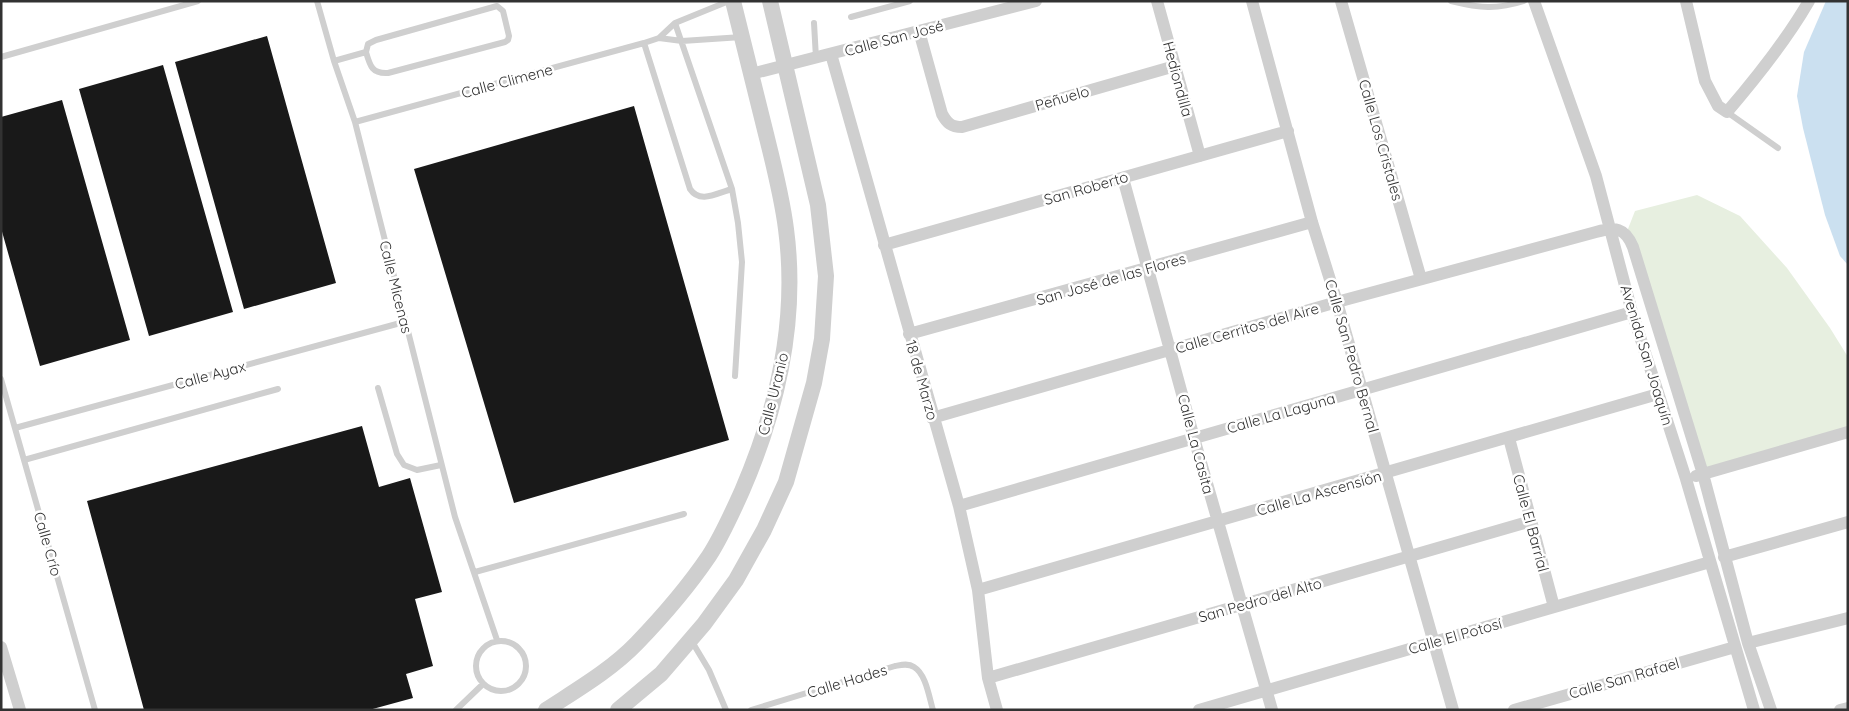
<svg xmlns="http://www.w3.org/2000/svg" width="1849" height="711" viewBox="0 0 1849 711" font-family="Quicksand,sans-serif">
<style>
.green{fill:#e7efe0}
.water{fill:#cbe0f0}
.building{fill:#191919}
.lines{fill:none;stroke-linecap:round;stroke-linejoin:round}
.service{stroke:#cfcfcf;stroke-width:6}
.minor{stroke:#cfcfcf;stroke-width:12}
.tertiary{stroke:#cfcfcf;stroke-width:16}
.labels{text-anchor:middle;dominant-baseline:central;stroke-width:5;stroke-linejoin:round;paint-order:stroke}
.street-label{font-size:15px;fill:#323232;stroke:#fff}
</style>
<rect width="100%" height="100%" fill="#fff"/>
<path class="green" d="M1697,195L1740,216L1787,268L1830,328L1848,357V432L1703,474L1626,234L1635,211Z"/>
<path class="water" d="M1826,1H1848V265L1840,256L1825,215L1803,128L1797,96L1804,52Z"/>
<path class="building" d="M267,36L336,283L244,309L175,62Z
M163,65L233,312L149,336L79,89Z
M62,100L130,340L40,366L1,228V117Z
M634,106L729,440L514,503L414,169Z
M362,426L379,487L410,478L442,592L415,599L433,666L406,674L413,698L369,710H144L87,501Z"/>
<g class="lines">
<path class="service" d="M317,1L334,61L355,122L455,517L497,640
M1451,1C1480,8 1496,10 1524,1
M851,17L910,1
M675,23L732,189L738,223L742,262L735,376
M814,23L816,58
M659,38L682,41L742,37
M644,43L690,189C700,204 717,193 732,189
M1,57L198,1
M334,61L366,52L368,44L376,40L497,6L503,11L509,36L508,40L505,42L388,73C372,74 370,66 366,52
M1727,112L1778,148
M355,122L644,43L659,38L675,23L729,1
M1,379L95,710
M378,388L397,454L404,465L417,470L441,465
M15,428L404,322
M24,460L278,389
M475,572L684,514
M691,640L709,670L726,710
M476 666a25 25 0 1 1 50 0a25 25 0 1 1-50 0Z
M456,710L483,684
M751,710L895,666C901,665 908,663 914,667C926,674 929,697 933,710"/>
<path class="minor" d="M1157,1L1200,156
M1252,1L1312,222L1337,302L1453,710
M1341,1L1421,279
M1534,1L1596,176L1632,312L1686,479L1754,710
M1686,1L1705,81L1718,106L1727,112C1757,77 1786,41 1809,1
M919,31L942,114C947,123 951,127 962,127L1175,66
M831,54L959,506L978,590L988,678L997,710
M751,74L1036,1
M1123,178L1194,438L1272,710
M884,245L1288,131
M909,334L1312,222
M932,418L1337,302L1596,232C1615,227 1625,227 1633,247L1703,474L1748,643L1771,710
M1509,438L1554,607
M1696,476L1848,432
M959,506L1632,312
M1724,557L1848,522
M978,590L1658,394
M1748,643L1848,618
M1,647L20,710
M988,678L1531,521
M1199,710L1710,562
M1514,710L1735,647
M1840,710L1848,708"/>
<path class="tertiary" d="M546,710C578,689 611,670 637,643C663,616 688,587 709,556C722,536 732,513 742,491C778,408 798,320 786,229C782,197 774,166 766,134C755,90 744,46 733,1
M618,710L661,674L704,624L736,580L764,530L786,482L814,383L822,339L826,276L818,205L770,1"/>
</g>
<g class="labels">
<g class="street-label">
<text transform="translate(894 38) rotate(-15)">Calle San José</text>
<text transform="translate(1178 79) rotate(75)">Hediondilla</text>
<text transform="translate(507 81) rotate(-15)">Calle Climene</text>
<text transform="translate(1062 98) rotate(-16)">Peñuelo</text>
<text transform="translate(1381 140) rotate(74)">Calle Los Cristales</text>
<text transform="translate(1086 188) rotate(-16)">San Roberto</text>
<text transform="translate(1111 279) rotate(-16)">San José de las Flores</text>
<text transform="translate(396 287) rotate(76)">Calle Micenas</text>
<text transform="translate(1247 328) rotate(-16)">Calle Cerritos del Aire</text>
<text transform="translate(1647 355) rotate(73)">Avenida San Joaquín</text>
<text transform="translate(1352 356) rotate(74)">Calle San Pedro Bernal</text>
<text transform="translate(210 375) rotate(-15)">Calle Ayax</text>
<text transform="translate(922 380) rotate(74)">18 de Marzo</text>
<text transform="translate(773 394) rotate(-76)">Calle Uranio</text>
<text transform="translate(1281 413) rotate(-16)">Calle La Laguna</text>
<text transform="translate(1196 444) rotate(75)">Calle La Casita</text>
<text transform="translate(1319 493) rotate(-16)">Calle La Ascensión</text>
<text transform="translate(1531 523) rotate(75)">Calle El Barrial</text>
<text transform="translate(48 544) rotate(74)">Calle Crío</text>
<text transform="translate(1260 600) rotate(-16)">San Pedro del Alto</text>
<text transform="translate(1455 636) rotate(-16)">Calle El Potosí</text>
<text transform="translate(1624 678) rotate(-16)">Calle San Rafael</text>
<text transform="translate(847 681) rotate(-17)">Calle Hades</text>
</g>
</g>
<rect width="1849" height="711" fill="none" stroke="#323232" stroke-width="5"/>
</svg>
